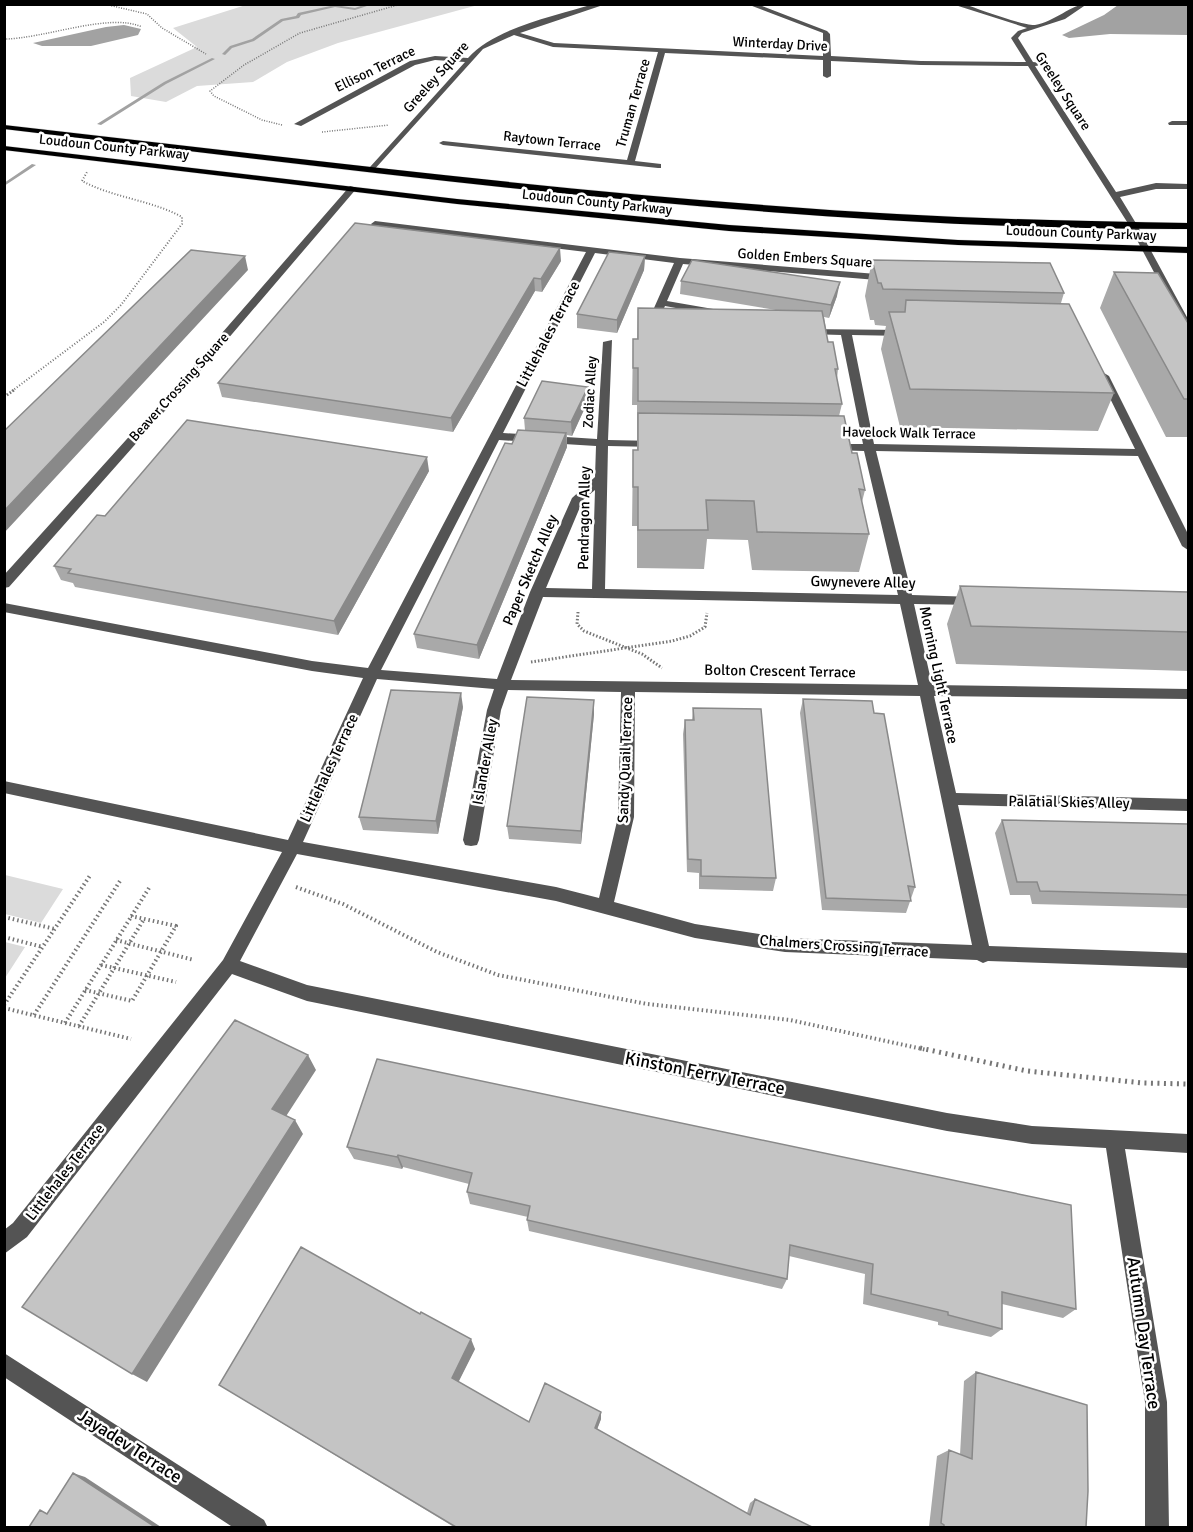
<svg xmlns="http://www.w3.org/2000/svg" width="1193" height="1532" viewBox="0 0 1193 1532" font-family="Signika,sans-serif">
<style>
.green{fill:#dbdbdb}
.water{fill:#a2a2a2}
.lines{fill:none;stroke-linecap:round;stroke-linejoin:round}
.stream{fill:#a2a2a2;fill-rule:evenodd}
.major-casing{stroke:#dbdbdb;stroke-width:1}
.path-far4{stroke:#767676;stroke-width:1.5;stroke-dasharray:1 1.5;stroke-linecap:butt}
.path-far3{stroke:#767676;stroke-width:2;stroke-dasharray:1 2;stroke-linecap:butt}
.path-far2{stroke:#767676;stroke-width:3;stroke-dasharray:1.5 2;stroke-linecap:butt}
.path-far1{stroke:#767676;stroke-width:4;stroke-dasharray:1.5 3;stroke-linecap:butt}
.path{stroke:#767676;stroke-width:5;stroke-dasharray:2 4.5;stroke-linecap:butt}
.minor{fill:#545454;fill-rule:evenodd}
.major{fill:#000;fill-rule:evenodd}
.wall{fill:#a9a9a9}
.shaded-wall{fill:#898989}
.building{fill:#c4c4c4;stroke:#898989;stroke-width:1.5}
.labels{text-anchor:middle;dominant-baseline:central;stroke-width:5;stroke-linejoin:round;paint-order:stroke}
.far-street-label{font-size:14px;fill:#000;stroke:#fff}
.street-label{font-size:15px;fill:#000;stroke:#fff}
.near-street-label{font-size:18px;fill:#000;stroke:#fff}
</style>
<rect width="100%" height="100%" fill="#fff"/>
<path class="green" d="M249,4H478V5L338,43L287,62L253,82L197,86L166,102L131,96L130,78L197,47L173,28Z
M5,875L63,889L41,923L5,914Z
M5,942L25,947L5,978L4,942Z"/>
<path class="water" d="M1184,5H1188V35L1110,34L1069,38L1062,35L1104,15L1118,5Z
M124,25L141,29L138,35L91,46H42L33,43L106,27Z"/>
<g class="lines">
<path class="stream" d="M366,4H373L355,10L335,7L301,15L299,18L283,21L254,41L232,48L225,55L222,54L230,46L252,39L281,19L296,16L298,13L335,5L355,8Z
M212,58L215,59L166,84L101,125L97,124L164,82Z
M32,164L36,165L4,186V183Z"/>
<defs>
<path id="major" d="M4,125C262,154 518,187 776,206C913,217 1051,221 1188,223V229C792,230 397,175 4,129Z
M4,146L457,199L729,225L958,240L1188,247V253L958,245L729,231L457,204L4,150Z"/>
</defs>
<use href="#major" class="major-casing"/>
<path class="path-far4" d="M104,4L147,14L162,28L206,54
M4,39C43,39 110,12 142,27
M282,125L262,120L214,96L210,91L244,65L300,33L401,4
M322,132L389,125"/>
<path class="path-far3" d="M12,391L104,322L121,305L182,224V217C151,200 114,198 82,181L87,172"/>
<path class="path-far2" d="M4,397L14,390
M578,612L577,624L584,631L642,654L662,668
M531,662L672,641L690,636L705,627L707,613"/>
<path class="path-far1" d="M296,887L343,904L437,952L498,975L647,1004L790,1020L927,1050
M4,917L55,929
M4,937L43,947
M116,940L194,960
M101,965L176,982
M85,990L132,1001L176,926L131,916
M4,1005L91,874
M4,1008L131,1039
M34,1015L120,881
M65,1023L149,888
M79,1026L144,919"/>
<path class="path" d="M920,1048L1027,1071L1143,1083L1188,1084"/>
<path class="minor" d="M594,4H606L520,33L554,43L823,56V33L747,4H757L827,31L830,34L831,56L921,61L1026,62L1011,38L1018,31L1027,28L952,4H964C978,9 1024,26 1035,25C1054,22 1072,4 1087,4L1065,19L1022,33L1018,38L1033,62L1051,64L1035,66L1116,192L1156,183L1188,184V189H1156L1120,197L1137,225L1188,319V330L1183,327L1129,225L1028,66L921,65L831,61V76L827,78L823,76V60L665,53L635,161L661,164V168H658L443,145L439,143L443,141L627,160L658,52L553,47L514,35L483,49L373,171H370V167L465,62L435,60L415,65L301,126L294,124L410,61L435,56L468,58C496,27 555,16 594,4Z
M1172,121H1188V125H1169L1168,123Z
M350,186L357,188L209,361L9,587L4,588V575L201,357Z
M375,221L680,258L889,275L894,278L889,281L683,264L667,301L719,310L724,313L719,316L665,306L660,317L661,327L656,330L651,327L650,317L674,263L595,253L503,433L597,439L603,342L612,340L608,440L656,441L662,444L656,447L608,446L605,589L898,595L864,451L830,450L824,447L830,444H863L841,335L808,334L803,331L804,329L904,330L909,333L904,336L852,335L874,444L1135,449L1099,376L1104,373L1109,376L1188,534V550L1182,546L1138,456L876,451L912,595L976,597L983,601L976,605L914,604L932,685L1188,689V699L934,696L956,793L1188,799V811L958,805L989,946L1188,953V968L988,961L983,963L977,960L785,952L695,938L556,901L297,854L240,961L307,985L947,1113L1032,1126L1188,1134V1153L1125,1149L1167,1402L1169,1528H1145V1402L1106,1148L1032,1144L947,1131L307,1001L232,974L27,1237L4,1254V1230L13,1223L223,960L282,852L4,793V781L288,840L363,678L312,671L4,612V603L312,661L368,668L586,252L372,226L371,224ZM499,440L596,446L595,477L572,498L530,592L497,679L381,670ZM595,490L592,589L546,588L583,500ZM543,597L900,604L918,685L511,680ZM377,679L494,689L487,710L463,840L465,845L471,846L477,845L479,840L501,710L508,690L621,692L618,817L599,898L556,887L303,842ZM635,692L920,696L972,945L785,938L695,924L614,902L634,817Z
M4,1353L264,1520L268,1528H234L4,1377Z"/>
<use href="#major" class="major"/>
</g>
<path class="wall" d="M645,256L644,270L617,333L577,328V314Z
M872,260L1064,293L1061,303L1114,393L1098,431L900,427L881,349L886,326L875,325L874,320H870L865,296Z
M561,261L542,292L535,291L453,432L222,397L218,383Z
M1114,272L1188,323V437H1166L1100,308Z
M681,281L837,296L829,318L824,317L828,342L838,369L837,379L842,404L839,416L865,490L862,502L869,534L859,572L752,570L748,540L707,539L704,569L637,568V526H632L633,450H637V405H632L633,339H637L638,308L782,311L680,294Z
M588,387V401L572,436L567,435V447L479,659L417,648L414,634L512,444L525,430L524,418Z
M429,471L338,635L75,587L73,583L61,580L54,566L105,516Z
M960,586L1188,592V671L956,664L947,624Z
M803,699L874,713L915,887L906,913L822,910L800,713Z
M594,700V714L581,844L509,839L507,826Z
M463,707L438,834L363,830L359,817Z
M693,708L776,878L773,891L699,889V873L687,872L683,734L685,720H692Z
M1002,820L1188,824V908L1032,904L1030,895H1010L995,833Z
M377,1059L1076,1309L1063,1318L1002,1304V1329L991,1337L938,1325V1322L863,1304L865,1274L789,1256L787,1279L782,1289L529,1231L527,1220L528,1217L470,1204L467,1192L469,1184L403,1167L402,1169L354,1159L347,1147Z
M420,1314L475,1349L458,1382L529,1422L601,1419L597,1429L747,1513L750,1503L755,1499L812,1527H454L219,1385Z
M976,1372L1086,1527H929L937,1456L949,1450L960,1455L964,1381Z"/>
<path class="shaded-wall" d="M560,248L561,261L542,292L541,279Z
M245,256L248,270L4,533V511Z
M645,256L644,270L617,333V320Z
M534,278L535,291L453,432L451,418Z
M840,282L837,296L829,318L831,305Z
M588,387V401L572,436L571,422Z
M566,433L567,447L479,659L477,645Z
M427,457L429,471L338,635L334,621Z
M461,693L463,707L438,834L436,821Z
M594,700V714L581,844V831Z
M308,1055L316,1070L281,1124L272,1109Z
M295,1120L303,1134L147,1382L132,1374Z
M398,1155L403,1167L402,1169L397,1157Z
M471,1339L475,1349L456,1387L452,1378Z
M601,1412V1419L595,1435V1428Z
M73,1473L85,1477L161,1527H155Z"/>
<path class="building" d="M355,223L560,248L541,279L534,278L451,418L218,383Z
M191,250L245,256L4,511V431Z
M609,252L645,256L617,320L577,314Z
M692,260L840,282L831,305L681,281Z
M872,260L1050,263L1064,293L883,289L881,283H878Z
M1114,272L1158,273L1188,323V399H1184Z
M906,300L1069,304L1114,393L910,389L889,312H905Z
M638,308L822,311L828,342H833L838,369H835L842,404L638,401V368H633V339H638Z
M542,381L588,387L571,422L524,418Z
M638,413L844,416L852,453H857L865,490L859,489L869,534L757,532L754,501L706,500L708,530H638V487H633V450H638Z
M187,420L427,457L334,621L68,573L71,569L54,566L97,515L105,516Z
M518,430L566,433L477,645L414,634L505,443L512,444Z
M960,586L1188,592V632L971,626Z
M391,690L461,693L436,821L359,817Z
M527,697L594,700L581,831L507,826Z
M803,699L872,701L874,713L884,714L915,887L908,886L911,901L826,898Z
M693,708L761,709L776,878L701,876V860L688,859L685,720H694Z
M1002,820L1188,824V895L1040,891L1037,882H1017Z
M235,1020L308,1055L272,1109L295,1120L132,1374L22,1307Z
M377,1059L1071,1205L1076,1309L1002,1292V1329L948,1315V1312L871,1294L873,1264L790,1245L787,1279L527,1220L530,1206L467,1192L472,1173L398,1155L397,1157L347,1147Z
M301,1247L420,1314L421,1312L471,1339L452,1378L529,1422L545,1383L601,1412L595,1428L750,1515L755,1499L812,1527H456L219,1385Z
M976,1372L1087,1405L1088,1491L1086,1527H944V1525L941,1523L949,1450L972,1459Z
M73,1473L155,1527H29L40,1510L47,1514Z"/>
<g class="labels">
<g class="far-street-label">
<text transform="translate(780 44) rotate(3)">Winterday Drive</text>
<text transform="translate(375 69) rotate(-26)">Ellison Terrace</text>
<text transform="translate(436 77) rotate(-48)">Greeley Square</text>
<text transform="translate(1063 91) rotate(57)">Greeley Square</text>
<text transform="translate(633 103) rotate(-74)">Truman Terrace</text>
<text transform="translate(552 141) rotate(6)">Raytown Terrace</text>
<text transform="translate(114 147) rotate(6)">Loudoun County Parkway</text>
<text transform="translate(597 202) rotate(6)">Loudoun County Parkway</text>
<text transform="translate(1081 233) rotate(2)">Loudoun County Parkway</text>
<text transform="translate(805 258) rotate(4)">Golden Embers Square</text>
<text transform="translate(179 387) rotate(-48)">Beaver Crossing Square</text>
<text transform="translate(590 392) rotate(-87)">Zodiac Alley</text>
<text transform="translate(909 433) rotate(1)">Havelock Walk Terrace</text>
</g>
<g class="street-label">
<text transform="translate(548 334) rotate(-62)">Littlehales Terrace</text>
<text transform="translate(584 518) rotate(-89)">Pendragon Alley</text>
<text transform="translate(530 570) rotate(-67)">Paper Sketch Alley</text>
<text transform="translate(863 582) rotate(1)">Gwynevere Alley</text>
<text transform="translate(780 671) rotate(1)">Bolton Crescent Terrace</text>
<text transform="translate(939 675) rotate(78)">Morning Light Terrace</text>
<text transform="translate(625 760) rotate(-88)">Sandy Quail Terrace</text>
<text transform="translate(485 762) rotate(-80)">Islander Alley</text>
<text transform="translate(329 768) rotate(-65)">Littlehales Terrace</text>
<text transform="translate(1069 802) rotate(1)">Palatial Skies Alley</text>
<text transform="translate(844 946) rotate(4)">Chalmers Crossing Terrace</text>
<text transform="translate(65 1172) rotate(-52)">Littlehales Terrace</text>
</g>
<g class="near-street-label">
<text transform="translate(705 1073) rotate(11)">Kinston Ferry Terrace</text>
<text transform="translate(1144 1333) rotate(82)">Autumn Day Terrace</text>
<text transform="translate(130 1446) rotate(33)">Jayadev Terrace</text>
</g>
</g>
<rect width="1193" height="1532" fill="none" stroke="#000000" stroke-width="12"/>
</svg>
